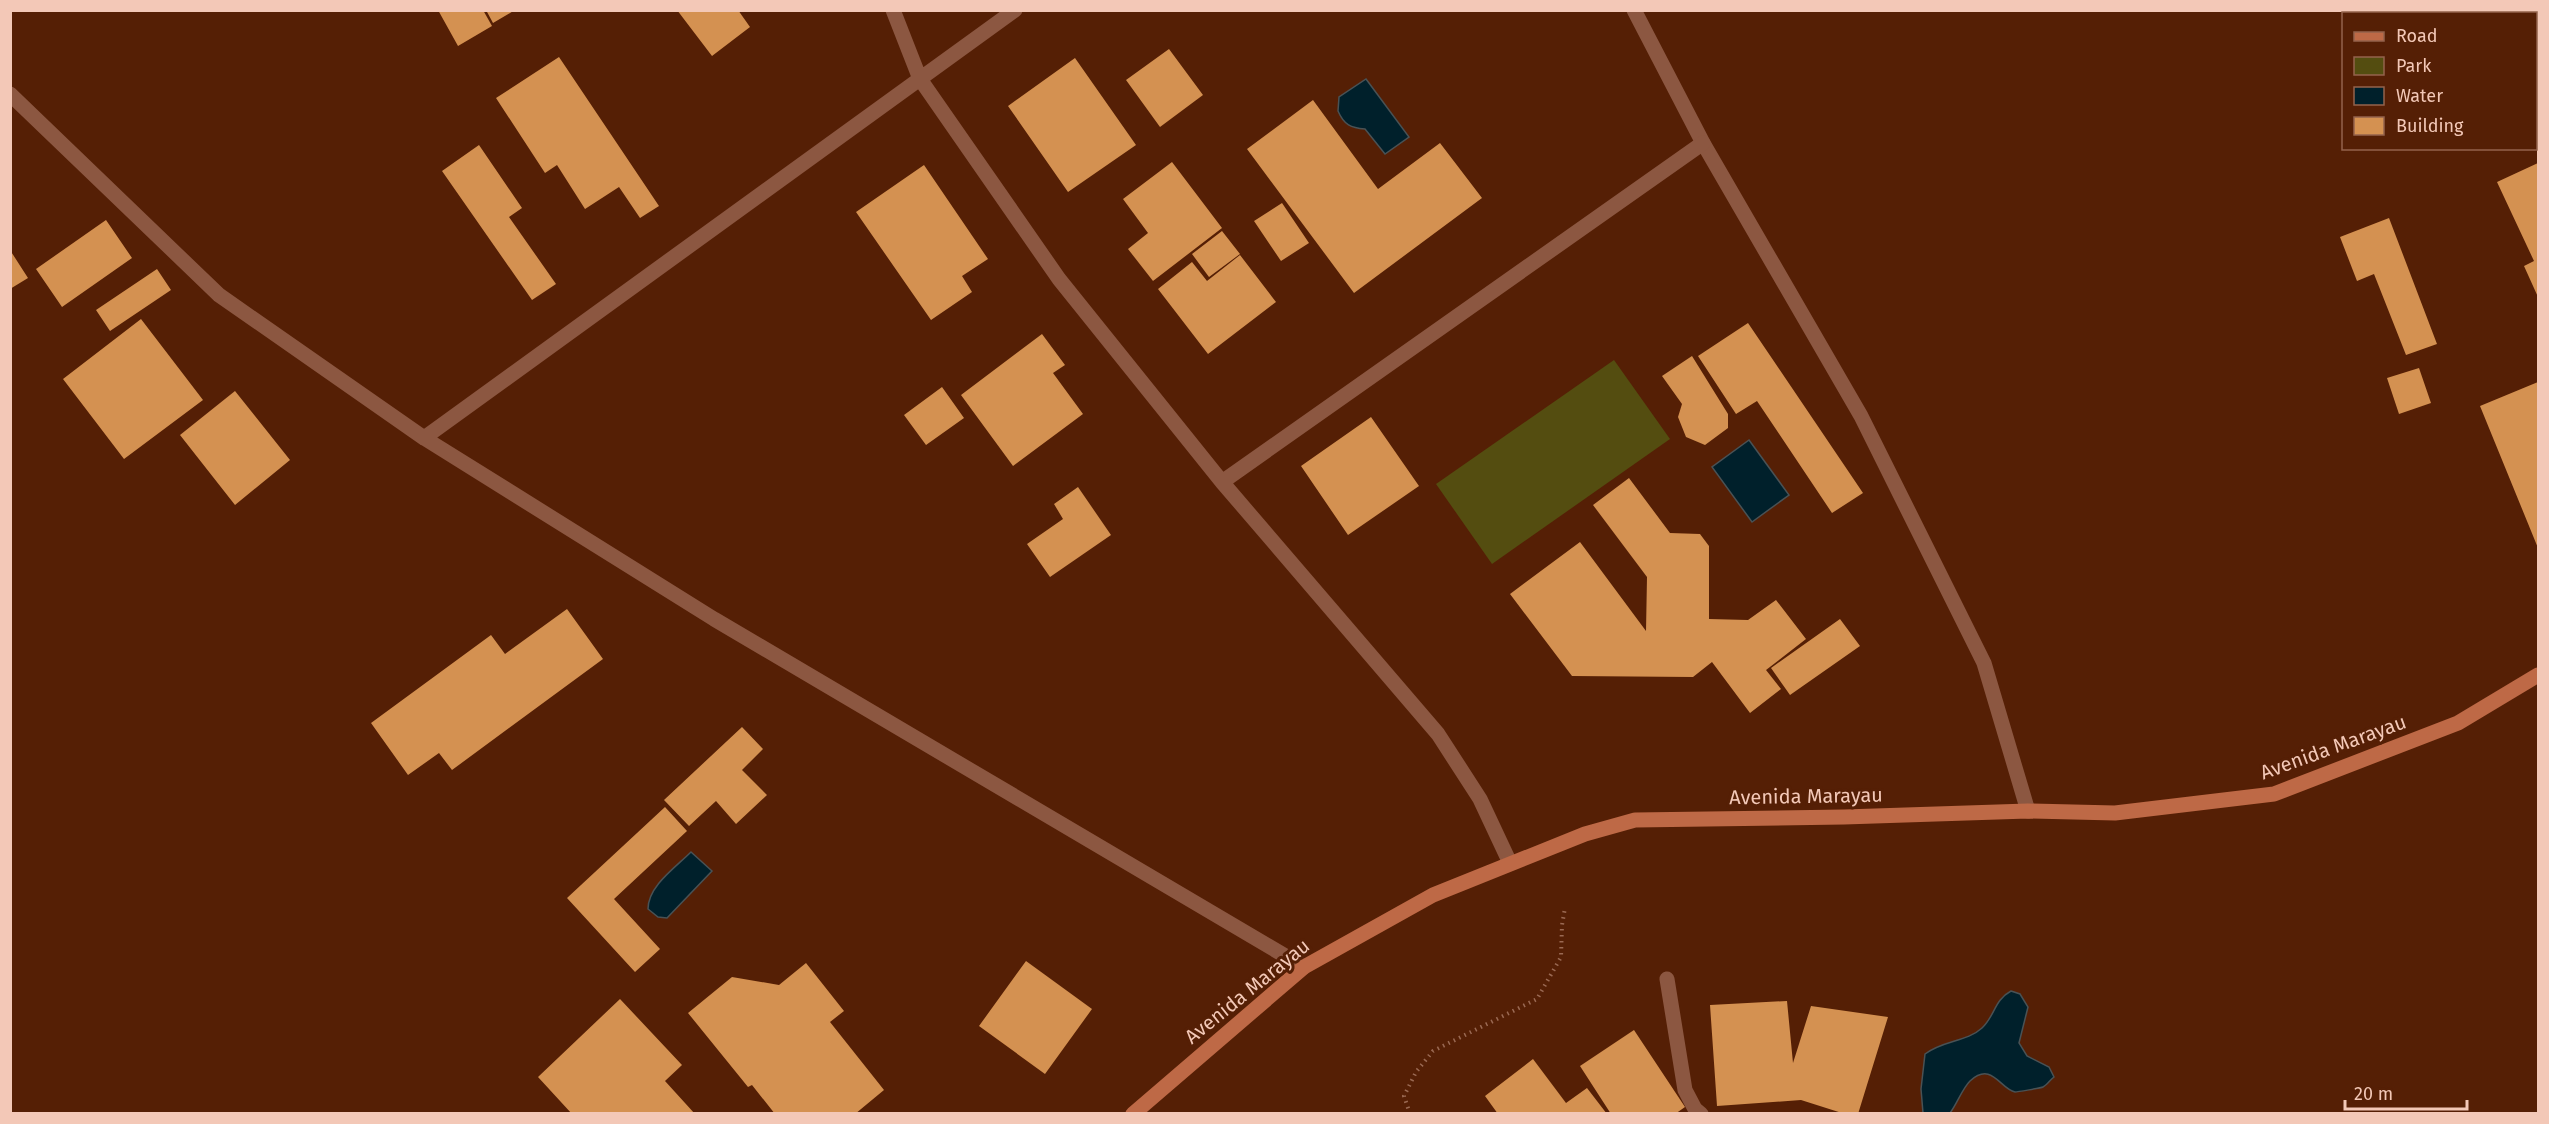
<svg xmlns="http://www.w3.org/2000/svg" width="2549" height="1124" viewBox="0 0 2549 1124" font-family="'Fira Sans',sans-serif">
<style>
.green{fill:#544d10}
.water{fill:#00202b;stroke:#495255;stroke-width:1.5}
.building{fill:#d49151}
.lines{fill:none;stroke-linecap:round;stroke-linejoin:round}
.path{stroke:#9a6953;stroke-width:4;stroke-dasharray:1.5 4.5;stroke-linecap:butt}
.lane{stroke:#8c5741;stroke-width:15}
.street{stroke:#8c5741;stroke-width:15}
.secondary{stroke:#be6946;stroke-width:15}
.labels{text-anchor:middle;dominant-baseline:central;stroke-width:6;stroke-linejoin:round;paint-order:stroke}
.street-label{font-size:20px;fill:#f3c8b7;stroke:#551f05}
</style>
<rect width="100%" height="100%" fill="#551f05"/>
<path class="green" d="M1614,360L1670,439L1492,564L1436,484Z"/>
<path class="water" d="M1366,79L1409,137L1385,154L1365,129C1351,128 1344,125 1338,111L1339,97Z
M1749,440L1789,495L1752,522L1712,467Z
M691,852L712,871L667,918L658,917L648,909C648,886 676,867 691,852Z
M2011,991L2020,994L2028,1007L2019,1043L2027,1056L2049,1067L2054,1077C2050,1080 2047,1085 2043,1087C2041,1088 2017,1092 2015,1092C2000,1089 1992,1061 1970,1081C1962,1089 1957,1104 1950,1113H1923L1921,1089L1925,1054C1943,1040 1967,1042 1982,1028C1995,1016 1994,1000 2011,991Z"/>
<path class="building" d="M438,10H483L492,26L458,46Z
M486,10H515L493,23Z
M677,10H738L750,27L712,56Z
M1169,49L1203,95L1160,127L1126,80Z
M559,57L659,206L640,218L619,187L585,209L557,165L545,173L496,98Z
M1075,58L1136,145L1068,192L1008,106Z
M1313,100L1378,189L1440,143L1482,198L1354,293L1247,149Z
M479,145L522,208L509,217L556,284L532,300L442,171Z
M1172,162L1222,228L1153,281L1128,249L1148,233L1123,199Z
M2538,163V297L2524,266L2534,261L2497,182Z
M924,165L988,259L962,276L972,292L931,320L856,212Z
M1282,203L1309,243L1281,261L1254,221Z
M2389,218L2437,344L2406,355L2374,274L2357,281L2340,237Z
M106,220L132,258L62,307L36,269Z
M1222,231L1240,254L1209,277L1192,254Z
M10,250L28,278L10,289Z
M1240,255L1276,302L1208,354L1158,289L1192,262L1207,281Z
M157,269L171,290L110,331L96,310Z
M141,319L203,400L124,459L63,379Z
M1748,323L1863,493L1832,513L1757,401L1736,414L1698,356Z
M1042,334L1065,365L1053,373L1083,414L1013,466L961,395Z
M1692,356L1728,414V428L1705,445L1686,437L1678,417L1682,404L1662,376Z
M2419,368L2431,403L2399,414L2387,378Z
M2538,382V548L2480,406Z
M942,387L964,418L926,445L904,415Z
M235,391L290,460L235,505L180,435Z
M1371,417L1419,486L1348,535L1301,466Z
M1629,478L1670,533L1700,534L1709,546V619L1748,620L1776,600L1806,639L1766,670L1781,689L1750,713L1712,662L1693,677L1572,676L1510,594L1580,542L1646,631L1647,577L1593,505Z
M1078,487L1111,535L1050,577L1027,544L1063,519L1054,504Z
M567,609L603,659L452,770L439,753L408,775L371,723L491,635L505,654Z
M1840,619L1860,646L1790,695L1771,668Z
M742,727L763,749L742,770L767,795L736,824L716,801L689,826L664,800Z
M665,807L687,831L614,899L660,949L635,972L567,898Z
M1026,961L1092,1009L1045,1074L979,1026Z
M806,963L844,1011L830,1022L884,1090L855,1114H775L752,1085L748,1087L688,1013L732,977L779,985Z
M620,999L682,1065L665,1081L695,1114H572L538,1077Z
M1787,1001L1793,1063L1811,1006L1888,1017L1858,1114H1845L1801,1100L1717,1106L1710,1005Z
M1634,1030L1685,1107L1675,1114H1611L1580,1066Z
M1533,1059L1566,1103L1587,1088L1607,1114H1498L1485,1096Z"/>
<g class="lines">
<path class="path" d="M1410,1114L1404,1096L1416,1072L1433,1051L1537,999L1561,957L1562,925L1565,908"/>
<path class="lane" d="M1634,10L1703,143L1861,416L1984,663L2028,811"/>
<path class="street" d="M893,10L920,79L1059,279L1222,482L1438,734L1480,799L1510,863
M10,94L219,295L424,438L714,619L1304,967
M424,438L1015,10
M1222,482L1703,143
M1667,979L1685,1090L1695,1109L1701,1114"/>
<path class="secondary" d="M1133,1114L1304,967L1433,895L1585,834L1635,820L1844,817L2028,811L2115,813L2274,794L2458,723L2538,675"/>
</g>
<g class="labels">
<g class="street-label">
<text transform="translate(2333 747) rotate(-20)">Avenida Marayau</text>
<text transform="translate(1806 796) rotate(-1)">Avenida Marayau</text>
<text transform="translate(1247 991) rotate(-39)">Avenida Marayau</text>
</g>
</g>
<rect width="2549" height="1124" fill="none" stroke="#f3c8b7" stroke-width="24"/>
<rect x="2342" y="12" width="195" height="138" fill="#551f05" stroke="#94634c" stroke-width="1.5"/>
<rect x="2354" y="32" width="30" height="9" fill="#be6946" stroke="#94634c" stroke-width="1.5"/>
<text x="2396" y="42" font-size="18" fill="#f3c8b7">Road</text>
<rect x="2354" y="57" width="30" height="18" fill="#544d10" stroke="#94634c" stroke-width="1.5"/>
<text x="2396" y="72" font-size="18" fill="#f3c8b7">Park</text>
<rect x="2354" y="87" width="30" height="18" fill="#00202b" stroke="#94634c" stroke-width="1.5"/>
<text x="2396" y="102" font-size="18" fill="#f3c8b7">Water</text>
<rect x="2354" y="117" width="30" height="18" fill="#d49151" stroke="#94634c" stroke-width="1.5"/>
<text x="2396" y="132" font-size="18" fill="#f3c8b7">Building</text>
<path d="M2345 1100v9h122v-9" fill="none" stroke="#f3c8b7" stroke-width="3"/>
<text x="2354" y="1100" font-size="18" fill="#f3c8b7" stroke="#551f05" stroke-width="4.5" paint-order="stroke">20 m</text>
</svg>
